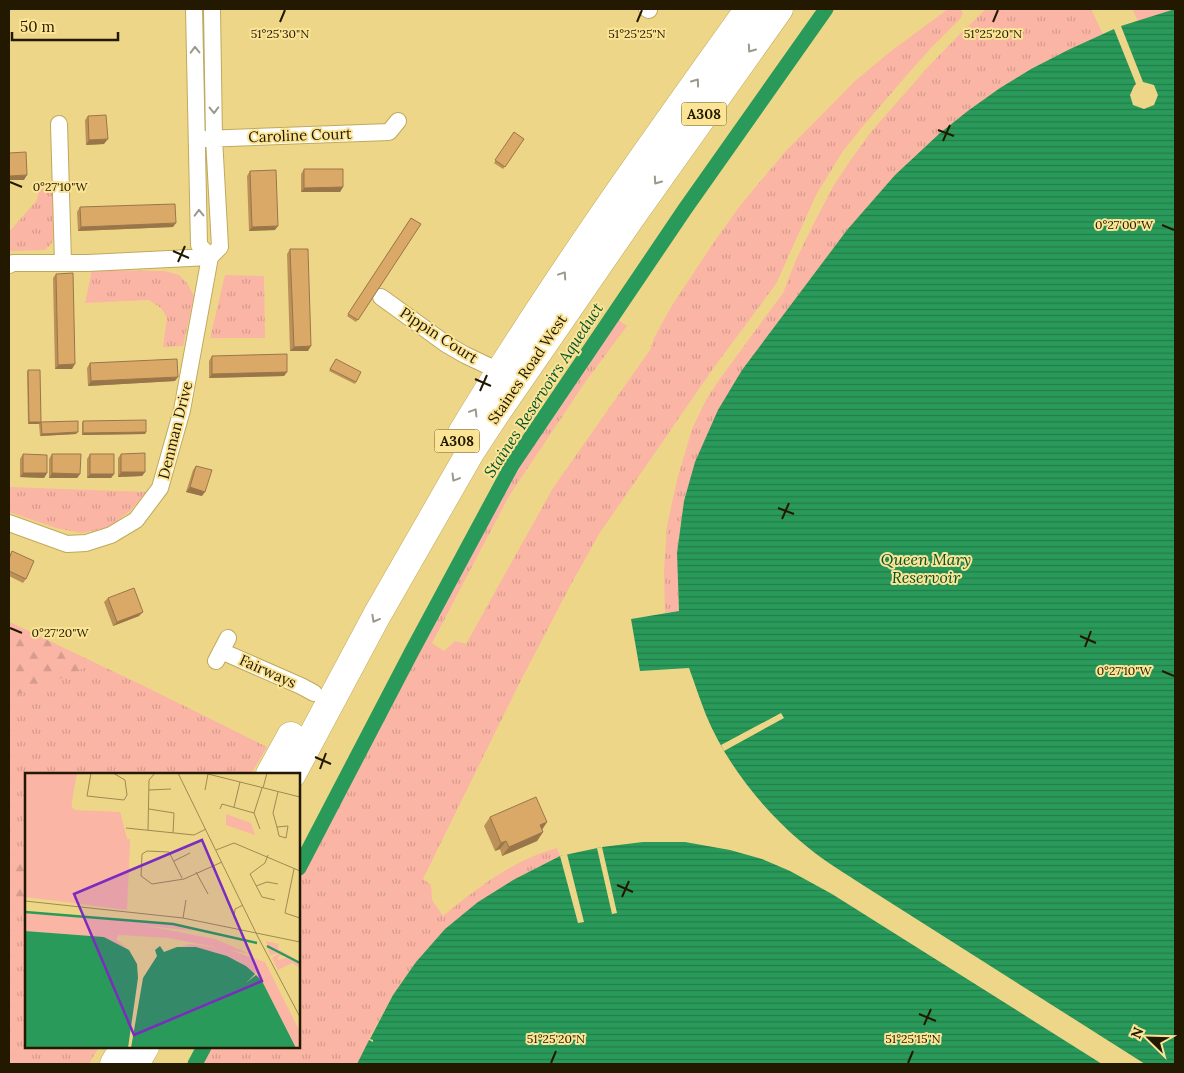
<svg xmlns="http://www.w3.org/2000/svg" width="1184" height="1073" viewBox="0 0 1184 1073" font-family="Lora,serif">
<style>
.grass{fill:url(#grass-tufts)}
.forest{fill:url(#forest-firs)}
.water{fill:url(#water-rules)}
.pier{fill:#eed689}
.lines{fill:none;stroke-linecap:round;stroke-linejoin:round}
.canal{stroke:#299a5a;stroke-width:15}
.street-casing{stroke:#c0a95c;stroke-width:18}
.highway-casing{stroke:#c0a95c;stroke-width:29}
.street{stroke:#fff;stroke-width:16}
.highway{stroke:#fff;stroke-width:28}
.wall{fill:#bb9159}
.shaded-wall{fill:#997649}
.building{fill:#daa968;stroke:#997649}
.oneway{stroke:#9c988c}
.ticks{fill:none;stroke:#221900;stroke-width:2}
.labels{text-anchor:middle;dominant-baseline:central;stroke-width:4;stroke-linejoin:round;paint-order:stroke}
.shield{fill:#fbe495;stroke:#63562d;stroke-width:1}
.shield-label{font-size:14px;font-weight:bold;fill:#221900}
.street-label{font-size:15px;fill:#221900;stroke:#fbe495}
.water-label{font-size:16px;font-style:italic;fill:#00542a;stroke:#fbe495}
.inset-river{fill:none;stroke:#299a5a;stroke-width:2.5}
.inset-road{fill:none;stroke:#9c8a52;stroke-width:1}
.view{fill:#7b2cbf;fill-opacity:0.15;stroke:#7b2cbf;stroke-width:2.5}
.inset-edge{fill:none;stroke:#221900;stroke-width:2.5}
.ticks-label{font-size:12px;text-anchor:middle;fill:#221900;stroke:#fbe495;stroke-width:4;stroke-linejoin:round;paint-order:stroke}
</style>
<defs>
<pattern id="grass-tufts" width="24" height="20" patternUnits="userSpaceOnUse" patternTransform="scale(1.25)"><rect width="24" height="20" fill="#fab5a5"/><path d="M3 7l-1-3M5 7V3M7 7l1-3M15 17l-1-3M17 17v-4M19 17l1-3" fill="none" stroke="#d69b8c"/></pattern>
<pattern id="forest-firs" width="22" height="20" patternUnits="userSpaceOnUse" patternTransform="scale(1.25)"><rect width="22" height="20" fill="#fab5a5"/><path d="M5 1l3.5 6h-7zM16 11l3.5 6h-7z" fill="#d69b8c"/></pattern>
<pattern id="water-rules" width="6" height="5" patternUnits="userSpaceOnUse" patternTransform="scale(1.25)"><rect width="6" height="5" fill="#299a5a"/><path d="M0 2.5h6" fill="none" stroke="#237d48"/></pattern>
</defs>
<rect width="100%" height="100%" fill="#eed689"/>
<path class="grass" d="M948,9H960L963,13L960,19L932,47L906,76L863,126L843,151L816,195L776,284L712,370L599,534L569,588L518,686L423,879L431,885L432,900L443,916C477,888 513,860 557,848L560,856L515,879L445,929L416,962L393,995L376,1026L357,1064H200L209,1047H299V877L492,510C500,496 507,483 515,469C547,418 583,370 617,319L627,326L586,381L509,496L432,643L444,651L455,641L466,644L553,488L650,350L654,338L671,307L712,245L739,207L785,152L855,81L891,51Z
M986,9H1091L1103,34L1070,49L1031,69L1000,88L969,110L940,133L895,175L847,230L742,370L684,501L677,553L679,611L665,613L664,571L667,526L677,480L692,429L706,400L719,380L783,293L796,260L815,221L834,185L852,158L871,132L927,68L959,35Z
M1132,9H1175L1138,21Z
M39,189H53L55,236L51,244L45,250L9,251V232L37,200Z
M92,270L165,271L179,275L187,283L194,296L183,346L163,347L167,318L161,308L149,300L85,303Z
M225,275L264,276L265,338H210Z
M9,487L146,492L130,511L107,528L82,533L56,528L9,512Z
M9,622L144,686L267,747L251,774H26V1047H99L89,1064H9Z"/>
<path class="forest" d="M9,622L20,627L95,663L35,690L9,696Z
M26,859V903L9,931V873Z"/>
<path class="water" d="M1175,9V1064H1145L858,882C838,869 817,856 799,840C760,806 726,763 706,715C700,700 695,684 689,668L640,671L631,619L679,611L677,553L684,501L695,462L718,410L742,370L847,230L895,175L940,133L969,110L1000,88L1031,69L1070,49L1114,29L1136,84L1134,86L1130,95L1133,105L1144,109L1154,105L1158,95L1154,85L1143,82L1121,26Z
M643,842H685L730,850L762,859L790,871L832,894L1102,1064H357L369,1040L373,1042V1040L370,1039L393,995L416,962L445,929L478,902L515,879L560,856L602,847Z"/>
<path class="pier" d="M781,713L784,718L724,751L721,745Z
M602,847L617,913L612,914L597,848Z
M567,854L584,922L578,923L560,856Z"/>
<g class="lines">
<path class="canal" d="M299,868L411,653L512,465L685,209L826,9
M195,1064L204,1047"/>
<defs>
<path id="street" d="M194,9L199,245L210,257
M647,9L649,10
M59,124L63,263
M203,139L389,132L398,121
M9,265L13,263H88L210,257
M381,297L446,344L465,355L499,371
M9,523L67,544L86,543L111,535L136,520L160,488L182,410L210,257L220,247L214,138L212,9
M221,651L301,686L314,693
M216,661L228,638"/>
<path id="highway" d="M462,433C550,287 650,147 749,9
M270,774L291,736
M292,774L377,615L471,451L494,416L629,220L779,9
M114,1064L124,1047
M135,1064L145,1047"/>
</defs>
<use href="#street" class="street-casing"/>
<use href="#highway" class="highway-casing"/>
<use href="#street" class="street"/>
<use href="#highway" class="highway"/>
</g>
<path class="wall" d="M88,116L104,144L86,145L85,120Z
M514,132L524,139L503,169L494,163Z
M304,169L343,187L340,192H301V174Z
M250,171L275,230L249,231L247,176Z
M80,207L173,227L78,231L77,212Z
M411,218L421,224L356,322L347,316Z
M290,249L308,351H290L287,254Z
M56,274L72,369H55L53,278Z
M212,356L287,372L284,376L209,378V361Z
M336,359L356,382L355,384L329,371Z
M90,363L175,381L88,386L87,368Z
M28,370L41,422L76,434L40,436L39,424H28L27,372Z
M83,421L146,432L145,434L82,435V423Z
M23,454L47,473L44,478L20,477V459Z
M52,454L80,474L77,478H49V459Z
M90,454L114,474L111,478H87V459Z
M121,454L145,472L142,476L118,477V458Z
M196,466L202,496L186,492L193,470Z
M12,551L26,579L23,583L9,576V556Z
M108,598L139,616L113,626L104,602Z
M490,817L547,822L542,830L543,832L537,841L502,856L500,849L495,851L484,826Z"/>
<path class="shaded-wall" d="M108,139L104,144L86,145L89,140Z
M27,175L24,180H9V176Z
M343,187L340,192H301L304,188Z
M176,223L173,227L78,231L81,227Z
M278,226L275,230L249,231L252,227Z
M311,346L308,351H290L294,347Z
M75,364L72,369H55L58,365Z
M287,372L284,376L209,378L212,374Z
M178,377L175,381L88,386L91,381Z
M29,422H41L39,424H28Z
M78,432L76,434L40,436L42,434Z
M146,432L145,434L82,435L83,433Z
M121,472H145L142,476L118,477Z
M23,473H47L44,478L20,477Z
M52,473L80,474L77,478H49Z
M90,474H114L111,478H87Z
M190,487L205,492L202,496L186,492Z
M143,612L139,616L113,626L117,622Z
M547,822L541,831L540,825Z
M543,832L537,841L502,856L509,847Z
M506,841L500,849L495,851L501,843Z"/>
<path class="building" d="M106,115L108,139L89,140L88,116Z
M514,132L524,139L505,167L495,160Z
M26,152L27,175L9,176V153Z
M304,169H343V187L304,188Z
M276,170L278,226L252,227L250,171Z
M175,204L176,223L81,227L80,207Z
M411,218L421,224L358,320L348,314Z
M290,249H308L311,346L294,347Z
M73,273L75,364L58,365L56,274Z
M287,354V372L212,374V356Z
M177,359L178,377L91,381L90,363Z
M336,359L361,372L356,382L330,369Z
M28,370H40L41,422H29Z
M146,420V432L83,433V421Z
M78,421V432L42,434L41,422Z
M145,453V472H121V454Z
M23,454L47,455V473H23Z
M52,454H81L80,474L52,473Z
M90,454H114V474H90Z
M196,466L212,470L205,492L190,487Z
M12,551L34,561L26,579L9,571V559Z
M134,588L143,612L117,622L108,598Z
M536,797L547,822L540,825L543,832L509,847L506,841L501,843L490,817Z"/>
<defs><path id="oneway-chevron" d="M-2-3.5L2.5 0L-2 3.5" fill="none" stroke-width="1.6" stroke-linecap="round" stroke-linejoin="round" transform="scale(1.25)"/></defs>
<g class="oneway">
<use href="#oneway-chevron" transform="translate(751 49) rotate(125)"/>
<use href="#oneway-chevron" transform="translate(195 50) rotate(-91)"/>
<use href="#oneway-chevron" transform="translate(696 82) rotate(-54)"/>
<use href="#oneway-chevron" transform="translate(214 110) rotate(89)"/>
<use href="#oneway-chevron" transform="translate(657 181) rotate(125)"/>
<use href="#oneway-chevron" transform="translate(199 213) rotate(-91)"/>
<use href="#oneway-chevron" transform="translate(563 275) rotate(-56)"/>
<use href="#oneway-chevron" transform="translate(474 412) rotate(-59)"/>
<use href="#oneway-chevron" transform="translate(455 478) rotate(121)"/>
<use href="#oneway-chevron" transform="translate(375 619) rotate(119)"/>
</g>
<path class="ticks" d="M280,22L285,10M637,22L642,10M993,22L998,10M938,130L954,136M943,141L950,125M10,182L22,187M1162,225L1174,230M173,251L189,258M178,262L185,246M475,379L491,386M480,391L487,375M778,508L794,514M782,519L789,503M10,628L22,633M1080,636L1096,643M1085,647L1091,631M1162,671L1174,676M315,757L331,764M320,769L326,753M617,885L633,892M622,897L629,881M919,1014L936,1021M924,1025L931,1009M551,1063L556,1051M908,1063L913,1051"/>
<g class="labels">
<g class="shield">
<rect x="681.5" y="102.5" width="45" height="23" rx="4"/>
<rect x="434.5" y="429.5" width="45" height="23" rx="4"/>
</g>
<g class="shield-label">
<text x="704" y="114">A308</text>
<text x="457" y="441">A308</text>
</g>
<g class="street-label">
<text transform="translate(300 135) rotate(-2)">Caroline Court</text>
<text transform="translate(439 335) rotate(33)">Pippin Court</text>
<text transform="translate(527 369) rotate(-56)">Staines Road West</text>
<text transform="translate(175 430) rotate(-76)">Denman Drive</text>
<text transform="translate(268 671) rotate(24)">Fairways</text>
</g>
<g class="water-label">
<text transform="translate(543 390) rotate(-57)">Staines Reservoirs Aqueduct</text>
<text x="926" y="559">Queen Mary<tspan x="926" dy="18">Reservoir</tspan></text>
</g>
</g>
<g transform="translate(25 773)">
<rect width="275" height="275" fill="#eed689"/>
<path d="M0,0H52L46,33L50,37L95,39L102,66H105L102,137L0,124ZM201,41L226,50L230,62L201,52ZM0,140L147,152L170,158L122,153L190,166L225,181L144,165L94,162L91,166L104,177L79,164L0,158ZM241,168L254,171L253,176L275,189L243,173L260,183H254L253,187L263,184L275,190V195L267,190L253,197L247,185L254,180L245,182ZM165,171L202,176L240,189L275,259V275H271L232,204L235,200L233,197L229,200L213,188L193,180L157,173L138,177Z" fill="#fab5a5"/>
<path d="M19,12L48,19L46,36L21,22L18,18ZM90,39H95L102,66H105L103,112L93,100L80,75L60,59L40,55L34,48L35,41H43V50L48,52L79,55L98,99L99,76ZM0,49L39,61L37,75L57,100L71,111L87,117V121L34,107L15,110L0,108L3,96L0,88L29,94L60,109V106L41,87L23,81L22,74L0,70Z" fill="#fab5a5"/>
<path d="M0,158L79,164L104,177L112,191L113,205L103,275H0ZM135,173L139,179L152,174H171L202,183L221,193L230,201L222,209L231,202L237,208L271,275H106L118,205L132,183L130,177Z" fill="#299a5a"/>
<path class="inset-river" d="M0,139L148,151L232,170M242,173L275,190"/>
<path class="inset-road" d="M66,0L62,23L99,27L102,22L100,7L88,0M153,0L233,164M179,0L275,24M238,15L242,0M124,17L146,16M180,17L183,1M209,34L215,9M124,36L149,40L148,60M195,36L197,31L229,40M252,54L263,53L261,65L254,63L252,54L248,40L253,19M101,55L169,62L181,56M235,56L229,40L237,15M123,57L124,7L130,0M191,77L209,70L275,98M243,82L240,90L225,101L237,124L250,127M149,88L165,80M269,96L260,140L275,145M171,99L183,121M157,105L144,79L122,78L117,81L116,103L127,111L159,106L197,89M231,113L242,109L253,111M0,128L158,145L275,169M158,145L161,127M209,145L210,136L218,132M233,164L275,244"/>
<path class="view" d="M177,67L237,208L109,262L49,121Z"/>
<rect width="275" height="275" class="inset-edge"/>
</g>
<g class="ticks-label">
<text x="637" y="38">51°25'25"N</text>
<text x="993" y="38">51°25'20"N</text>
<text x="280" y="38">51°25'30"N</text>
<text x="60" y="191">0°27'10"W</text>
<text x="1124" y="229">0°27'00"W</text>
<text x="60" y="637">0°27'20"W</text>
<text x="1124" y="675">0°27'10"W</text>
<text x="556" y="1043">51°25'20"N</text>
<text x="913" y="1043">51°25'15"N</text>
</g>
<rect width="1184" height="1073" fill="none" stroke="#221900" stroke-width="20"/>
<g transform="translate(1149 1038) rotate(293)" stroke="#fbe495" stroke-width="4" paint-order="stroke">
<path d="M0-4L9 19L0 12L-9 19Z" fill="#221900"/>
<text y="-8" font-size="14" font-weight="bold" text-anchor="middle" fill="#221900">N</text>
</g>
<path d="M12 32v8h106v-8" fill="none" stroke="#221900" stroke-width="2.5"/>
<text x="20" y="32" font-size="15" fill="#221900" stroke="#fbe495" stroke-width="4" paint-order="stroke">50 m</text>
</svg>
